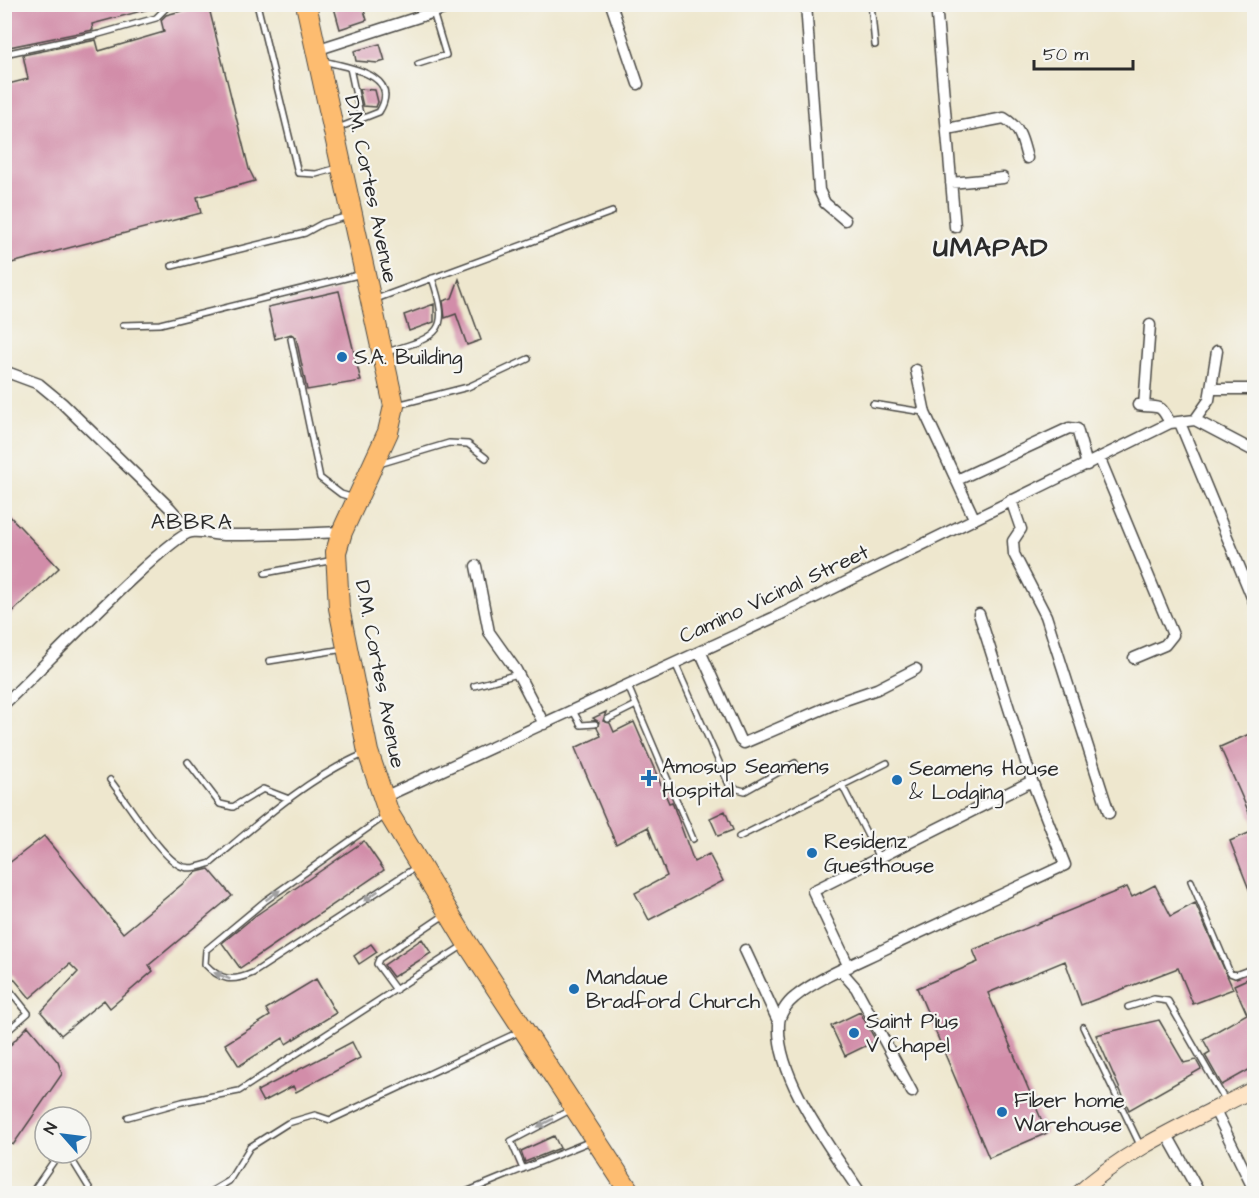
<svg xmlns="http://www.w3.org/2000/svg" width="1259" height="1198" viewBox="0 0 1259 1198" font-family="'Architects Daughter',sans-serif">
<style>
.building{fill:#d28da9}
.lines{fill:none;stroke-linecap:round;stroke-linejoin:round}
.lane-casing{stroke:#484743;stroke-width:8}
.street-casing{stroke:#484743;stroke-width:13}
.secondary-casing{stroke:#484743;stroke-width:17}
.highway-casing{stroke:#484743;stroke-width:22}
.lane{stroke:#fff;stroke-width:5}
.street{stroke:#fff;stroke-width:10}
.secondary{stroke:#fee4c5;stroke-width:15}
.highway{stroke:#fdbc6f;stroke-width:20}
.oneway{fill:#a0a0a0}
.poi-dot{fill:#1f6fb2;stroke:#f6f6f2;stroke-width:2}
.labels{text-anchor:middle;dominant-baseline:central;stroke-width:4.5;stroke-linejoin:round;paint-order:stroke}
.street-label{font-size:21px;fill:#2b2b2b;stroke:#f6f6f2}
.poi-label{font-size:21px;fill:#2b2b2b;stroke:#f6f6f2;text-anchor:start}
.neighbourhood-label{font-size:22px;letter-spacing:1.5px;fill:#2b2b2b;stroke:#f6f6f2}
.district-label{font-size:27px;font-weight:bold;letter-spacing:1.5px;fill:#2b2b2b;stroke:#f6f6f2}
</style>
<rect width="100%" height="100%" fill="#f6f6f2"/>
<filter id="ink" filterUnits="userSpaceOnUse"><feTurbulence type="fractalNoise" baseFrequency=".0167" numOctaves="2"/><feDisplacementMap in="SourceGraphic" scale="12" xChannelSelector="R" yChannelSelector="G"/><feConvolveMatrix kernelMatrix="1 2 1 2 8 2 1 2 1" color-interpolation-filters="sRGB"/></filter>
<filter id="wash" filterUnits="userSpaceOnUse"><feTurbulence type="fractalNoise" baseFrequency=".008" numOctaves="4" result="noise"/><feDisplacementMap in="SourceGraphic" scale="24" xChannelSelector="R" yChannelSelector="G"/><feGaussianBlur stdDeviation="1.35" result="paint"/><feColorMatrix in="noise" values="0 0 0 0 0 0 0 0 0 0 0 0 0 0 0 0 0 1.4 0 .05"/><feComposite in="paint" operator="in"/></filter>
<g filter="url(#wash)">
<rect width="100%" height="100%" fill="#eee7ce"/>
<g id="blocks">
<path class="building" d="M16,4H153V8L92,24L93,30L4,48V7Z
M208,4L249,169L255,181L197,197L201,213L4,265V191H8L4,179V85L28,79L23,55L96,40L99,51L164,32L161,20L166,15Z
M333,4H362L367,20L340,29Z
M380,44L385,61L378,63L356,61L354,51Z
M359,89L375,90L378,102L376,107L363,106Z
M459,279L481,340L467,345L456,314L445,318L443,301L452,298Z
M339,291L361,381L307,390L296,337L291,334L275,339L268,307Z
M434,304V322L409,331L404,315Z
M4,510L59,568L4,620Z
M606,712L603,721L610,723L614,732L634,722L669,803L672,802L694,862L709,854L723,881L649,920L635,893L667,876L648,827L616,844L575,748L601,736L597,728L599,722L593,718Z
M1254,732V824L1220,747Z
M725,811L733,830L718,836L710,818Z
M1251,832L1254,842V902L1230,841Z
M44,836L123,933L197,872L209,869L232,896L149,965L153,971L110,1008L104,1000L61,1035L41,1012L78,972L70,964L30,998L4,967V867Z
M364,841L384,870L240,968L222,943L255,916Z
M1155,885L1171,916L1195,903L1233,989L1193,1004L1178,968L1081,1005L1065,961L988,993L1047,1133L989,1158L917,988L978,962L973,950L1127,887L1132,897Z
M422,939L431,953L393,977L384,965Z
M371,944L377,952L359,964L354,956Z
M1254,976V1067L1222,1085L1205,1055L1210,1052L1203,1039L1247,1014L1234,985Z
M316,979L336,1013L286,1044L283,1038L239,1066L225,1044L270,1016L266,1009Z
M860,1012L876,1041L845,1056L831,1026Z
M1159,1020L1184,1063L1196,1060L1201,1069L1129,1110L1096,1035Z
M28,1026L58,1062L62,1074L13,1145L4,1138V1052Z
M352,1042L360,1058L296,1092L293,1086L263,1102L257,1091Z
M554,1136L560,1148L525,1162L521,1151Z"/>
</g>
</g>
<g filter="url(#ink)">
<use href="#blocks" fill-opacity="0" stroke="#484743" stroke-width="1.5"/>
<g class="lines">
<defs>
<path id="lane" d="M257,4L298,173L316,174L338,168
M871,4L875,45
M4,54L99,34L156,18L170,4
M323,61C346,67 403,74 379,112L338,128
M418,64L446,55L433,12
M350,68L361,119
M172,266L305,233L323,223L349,216
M376,299L612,212
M123,325L160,324L362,274
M291,339L320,478L341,494L354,498
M387,352C439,336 451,333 432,278
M873,404L923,412
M397,405L468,387L528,359
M379,464L449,443L468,444L486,458
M265,573L334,560
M269,661L344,649
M675,663L730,787L745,791L795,763
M474,686L518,674
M628,686L693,839
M573,711L581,725L595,724
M608,719L636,705
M188,762L220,804L233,807L263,789L289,799
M110,780C126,800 158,853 179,865C189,871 201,866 211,863C258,823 307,778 364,754
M842,785L879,858
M385,816L265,901L206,950L205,964C221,981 232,982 253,973L416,867
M739,837L887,763
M1191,881L1230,973L1235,975L1254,968
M4,983L28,1013L4,1034
M396,990L377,964L379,959L446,914
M1128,1007L1154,999L1168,1001L1226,1102
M1083,1027L1141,1147
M128,1117L182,1102L239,1091L464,945
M523,1169L511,1141L572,1109
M31,1194L58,1155H69L93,1194
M207,1194L229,1181L250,1147L288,1123L315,1115L330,1120L521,1031
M461,1194L591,1141"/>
<path id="street" d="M611,4L638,84
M806,4L819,190L825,203L845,220
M936,4L955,227
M316,50L459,4
M947,129L1004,118C1021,128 1022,140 1027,158
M951,183L1003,178
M916,370L925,413L974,518
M4,371L39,384L62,403L170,508L190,531
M1212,389H1254
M1138,405C1159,409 1159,401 1170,423
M1144,406L1150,325
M1195,420L1209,400L1217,351
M1180,423L1254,602
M1100,459L1173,635L1165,645L1134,658
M957,480L1069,428L1077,429L1087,465
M1011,500L1021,529L1013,541L1014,554L1046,616L1109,813
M476,566L489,632L516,670L544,724
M701,653L740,740L744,743L839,702L877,689L916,669
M4,704C31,680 170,533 192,532C202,531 213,535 223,535C263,535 302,534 342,532
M382,798L775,617L1170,423L1195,420L1254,451
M745,950L778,1021
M849,967L813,891L1032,781
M841,971L856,988L912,1092
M1215,1110L1254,1190
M1167,1135L1200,1194
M1090,1183L1096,1194
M861,1194C832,1149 776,1079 779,1024C779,1015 787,1003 795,997C821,976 861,961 891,946C949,919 1007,892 1065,865L1032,781L979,614"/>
<path id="secondary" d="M1078,1194C1125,1149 1197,1119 1254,1089"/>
<path id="highway" d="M306,4L394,406L388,432L342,532L336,552L339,608L368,752L389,814L467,943L631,1194"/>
</defs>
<use href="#lane" class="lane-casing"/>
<use href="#street" class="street-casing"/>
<use href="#secondary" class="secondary-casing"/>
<use href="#highway" class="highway-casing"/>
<use href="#lane" class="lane"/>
<use href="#street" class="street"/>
<use href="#secondary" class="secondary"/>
<use href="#highway" class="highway"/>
</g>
<defs><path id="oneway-solid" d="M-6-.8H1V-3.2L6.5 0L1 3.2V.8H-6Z" transform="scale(1.5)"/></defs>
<g class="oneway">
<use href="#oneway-solid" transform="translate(273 895) rotate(-35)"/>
<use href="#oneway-solid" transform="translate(371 896) rotate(145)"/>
<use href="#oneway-solid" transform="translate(222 976) rotate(-158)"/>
<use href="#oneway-solid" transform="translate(545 1123) rotate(153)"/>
</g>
</g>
<g class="poi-dot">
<circle cx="342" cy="357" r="6"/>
<path d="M646 769h6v6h6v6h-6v6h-6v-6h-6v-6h6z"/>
<circle cx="897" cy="780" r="6"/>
<circle cx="812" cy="853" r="6"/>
<circle cx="574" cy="989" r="6"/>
<circle cx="854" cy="1033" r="6"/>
<circle cx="1002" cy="1112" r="6"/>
</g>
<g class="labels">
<g class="street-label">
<text transform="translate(371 189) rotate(78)">D.M. Cortes Avenue</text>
<text transform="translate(774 594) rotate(-25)">Camino Vicinal Street</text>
<text transform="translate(380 674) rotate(79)">D.M. Cortes Avenue</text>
</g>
<g class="poi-label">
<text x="354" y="357">S.A. Building</text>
<text x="662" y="766">Amosup Seamens<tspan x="662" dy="24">Hospital</tspan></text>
<text x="909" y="768">Seamens House<tspan x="909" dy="24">&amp; Lodging</tspan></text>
<text x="824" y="841">Residenz<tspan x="824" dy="24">Guesthouse</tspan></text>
<text x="586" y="977">Mandaue<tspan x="586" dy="24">Bradford Church</tspan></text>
<text x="866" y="1021">Saint Pius<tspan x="866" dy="24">V Chapel</tspan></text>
<text x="1014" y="1100">Fiber home<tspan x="1014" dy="24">Warehouse</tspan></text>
</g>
<g class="neighbourhood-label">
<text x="192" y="522">ABBRA</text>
</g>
<g class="district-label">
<text x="991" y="248">UMAPAD</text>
</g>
</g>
<rect width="1259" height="1198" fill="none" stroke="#f6f6f2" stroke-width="24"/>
<g transform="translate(63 1135) rotate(298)"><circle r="28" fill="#f6f6f2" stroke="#a5a5a2" stroke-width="1.5"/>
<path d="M0-4.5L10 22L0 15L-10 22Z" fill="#1f6fb2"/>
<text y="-9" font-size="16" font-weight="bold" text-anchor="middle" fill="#2b2b2b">N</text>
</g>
<path d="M1034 60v9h99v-9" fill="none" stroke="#2b2b2b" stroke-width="3"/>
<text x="1043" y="60" font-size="18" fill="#2b2b2b" stroke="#f6f6f2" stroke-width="4.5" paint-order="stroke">50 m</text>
</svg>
